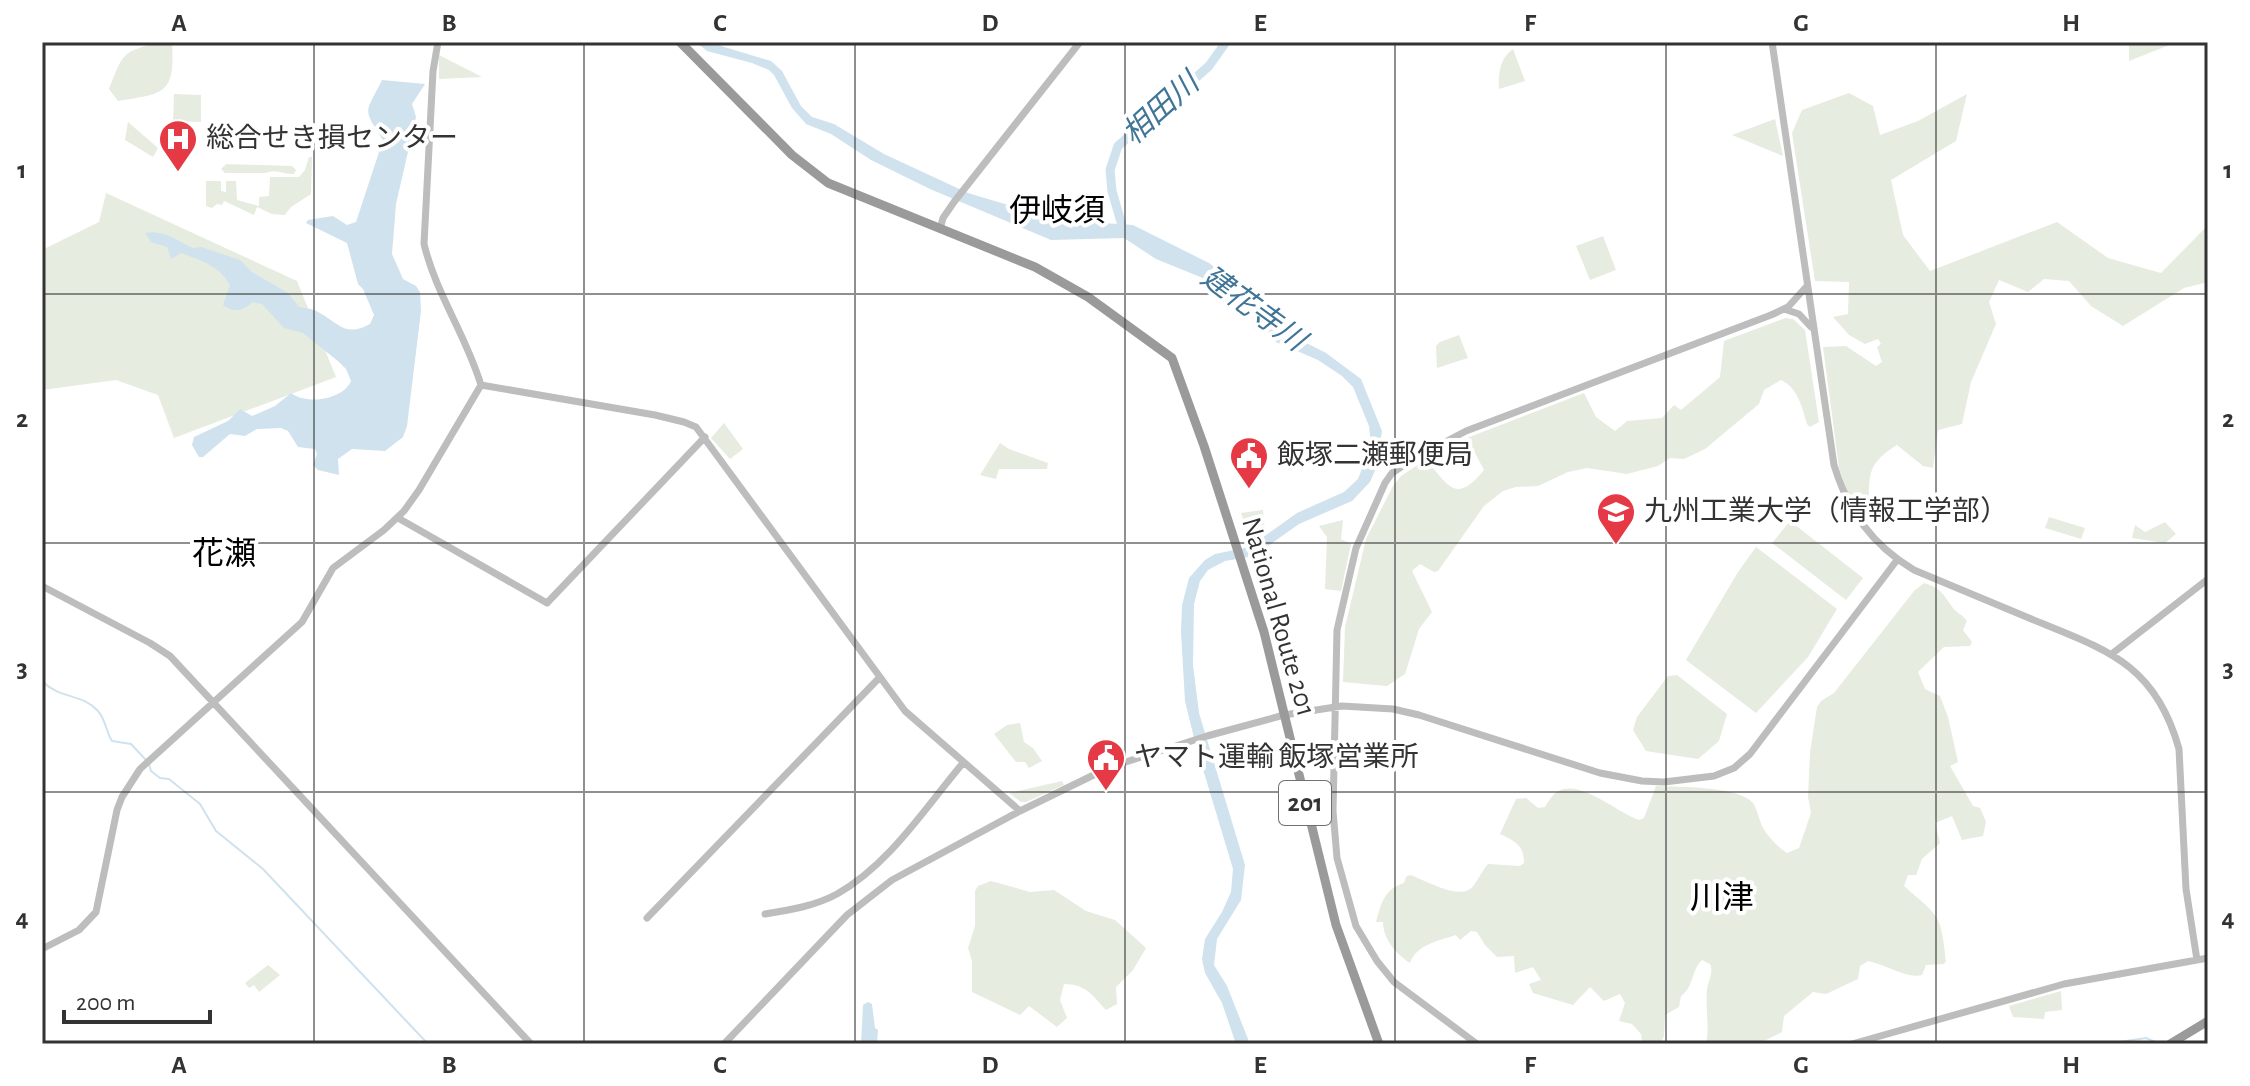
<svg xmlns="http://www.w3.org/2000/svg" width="2250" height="1086" viewBox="0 0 2250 1086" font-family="'Alegreya Sans','Noto Sans JP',sans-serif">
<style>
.green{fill:#e6ecdf}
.water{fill:#cfe2ee}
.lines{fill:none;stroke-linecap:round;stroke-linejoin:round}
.stream{stroke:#cfe2ee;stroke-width:2}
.river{stroke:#cfe2ee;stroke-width:9}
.secondary{stroke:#bdbdbd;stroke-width:7}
.highway{stroke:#9a9a9a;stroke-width:9}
.grid{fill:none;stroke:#333;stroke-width:2;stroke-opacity:0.55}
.labels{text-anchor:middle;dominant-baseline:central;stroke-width:8;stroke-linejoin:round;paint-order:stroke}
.shield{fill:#fff;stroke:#707070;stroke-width:2}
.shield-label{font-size:26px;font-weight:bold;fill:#333}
.poi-label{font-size:28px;fill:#333;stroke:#fff;text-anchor:start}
.street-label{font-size:28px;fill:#333;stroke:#fff}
.water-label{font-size:30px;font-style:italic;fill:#3f7597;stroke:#fff}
.quarter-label{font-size:32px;fill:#000;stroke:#fff}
.neatline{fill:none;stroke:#333;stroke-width:3}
.grid-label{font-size:26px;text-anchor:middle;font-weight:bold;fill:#333}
</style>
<rect width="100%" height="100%" fill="#fff"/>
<path class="green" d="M159,42H172C175,95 165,93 118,101L109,89C124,53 120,53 159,42Z
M2129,42H2177L2129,61Z
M1513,49L1525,81L1499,89C1498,74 1500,58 1513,49Z
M439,55L482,77L439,79Z
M1849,93L1873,106L1880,135L1918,121L1967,94L1956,141L1891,180L1903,235L1930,271L2057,222L2108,258L2161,273L2208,225V282L2184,288L2123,326L2091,306L2069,281L2044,279L2028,292L1999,280L1989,302L1996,324L1971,382L1962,424L1938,430L1933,468L1923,466L1897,445C1866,464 1869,476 1869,510L1861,514L1847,491L1839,468L1823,347L1846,346L1876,366L1882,362L1877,347L1881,344L1878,339L1865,344L1849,335L1833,317L1848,314L1849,282L1815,281L1792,133L1802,110Z
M174,94L201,95V122L173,121Z
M1775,119L1783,156L1732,135Z
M128,122L158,148L153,157L125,140Z
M309,157H312L311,194L291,207L285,215L272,214L257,207L254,215L224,201L222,205L217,204L212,208L206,206V181H221V191L226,192V181H236L237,200L259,206V197L269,196L270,177H299L305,170Z
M226,164L292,166L296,170L294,174C285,175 276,168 266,173H225L221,169Z
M106,193L297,281L336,377L174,438L158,395L116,380L42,390V250L99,222Z
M1603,236L1616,270L1590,280L1576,246Z
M1785,318L1793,319L1805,330L1819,422L1810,427L1807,424C1802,407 1798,388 1781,380L1764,390L1759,404L1705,449L1684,459L1670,458L1658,466L1627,474L1587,468L1568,472L1538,486L1516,487L1503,491L1484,506L1438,571L1434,572L1420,564L1412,571L1432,612L1419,629L1405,674L1387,686L1343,682L1345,627L1366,539L1393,486L1401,476L1425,460C1448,482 1454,507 1484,470L1467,438L1584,393L1596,417L1615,431L1627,421L1662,418L1674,405L1681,410L1720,377L1724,341Z
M1459,335L1468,358L1437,368L1436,346L1440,342Z
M724,423L743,449L730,459L711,438Z
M1000,443L1009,449L1048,463L1047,469H999L996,479L980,475Z
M1263,510L1265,534L1251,542L1241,513Z
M2049,517L2085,528L2081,539L2045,528Z
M1343,520L1341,539L1351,544L1341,591L1325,589L1327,537L1319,526Z
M1790,521L1863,578L1846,600L1772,543Z
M2165,522L2176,534L2165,543L2132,538L2135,525L2145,532Z
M1756,547L1837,609L1808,657L1756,713L1686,660L1738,572Z
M1924,583C1941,588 1943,594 1953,608C1957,613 1963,615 1967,621L1963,630L1972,642L1970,646L1944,647L1918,672L1925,689L1940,696L1948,717L1958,762L1950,766L1973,806L1980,808L1986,822L1983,836L1962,840L1952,816L1935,823L1940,843L1922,859L1916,875H1908L1904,886C1939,917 1941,913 1946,961L1944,964L1926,965L1922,975C1906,979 1885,964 1868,961L1860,966L1858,979L1826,994L1813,992L1784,1016L1782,1032L1758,1044H1706C1710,1025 1705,1009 1707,990C1708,980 1714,974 1710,964L1702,960C1691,970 1694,987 1681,996L1679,1007L1665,1015L1664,1036L1660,1044L1642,1042L1641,1034L1632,1024L1619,1021L1625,1003L1620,994L1604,1001L1590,987L1573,1005L1533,993L1529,984L1541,980L1533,967L1515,973L1514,956L1497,957L1485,945L1477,932L1471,931L1460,940L1456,935C1438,941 1417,944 1410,963C1396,954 1383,939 1383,922H1376C1381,904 1384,889 1404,883L1406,877L1410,875C1426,880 1462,903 1474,885C1479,878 1482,871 1488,864L1520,866L1524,863C1524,845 1515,841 1500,834L1516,799L1526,798L1538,808L1545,807C1548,802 1552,795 1557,792C1578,777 1618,813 1639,820L1644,818L1656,786C1677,787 1739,786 1753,803C1757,809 1759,819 1762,826C1767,836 1778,847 1787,853L1799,848L1811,813L1808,797L1810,752L1817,707L1821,701L1834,693L1914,591Z
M1677,675L1727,714L1719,741L1698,759L1646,751L1633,730L1637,717L1668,676Z
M1020,723L1024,742L1033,748L1042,761L1029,768L1025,762H1016L994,734L1007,725Z
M1062,781L1064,785L1026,802H1021L1009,793Z
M991,881L1030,892L1054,890L1086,911L1115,920L1146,948L1133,970L1116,987L1117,1004L1106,1010C1093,996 1086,984 1064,984L1060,1000L1067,1018L1057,1027L1029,1006L1020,1015L972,992V961L968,948L975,926V891L978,886Z
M268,965L280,975L259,992L254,985L249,988L245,983Z
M2061,991L2062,1010L2045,1012L2044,1019L2013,1017L2009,1006Z"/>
<path class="water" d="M696,42H708L771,61L782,71L801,106L812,117L834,124L884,154L968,193L1058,220L1133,225L1209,263L1239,285L1285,332L1326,353L1361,379L1382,431L1376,468L1370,482L1352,501L1299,524L1254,556L1225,561L1208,570L1200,581L1194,604L1193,665L1199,713L1245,865L1241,900L1217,939L1214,965L1227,986L1250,1044H1236L1222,1003L1205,973L1202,959L1205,939L1222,912L1231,892L1233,869L1196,746L1185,701L1181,632L1182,605L1189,578L1205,560L1215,554L1249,547L1297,513L1344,492L1358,479L1371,445L1369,426L1353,387L1342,376L1318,360L1276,342L1242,300L1220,285L1156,259L1124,238L1051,240L930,189L871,160L831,134L806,124L792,108L774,75L769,70L752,63L707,51Z
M382,80L425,84L412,104L416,117L396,204L392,254L403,279L416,286L420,292L421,311L407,426L403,437L385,451L352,449L338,459L339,475L318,470L313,465L317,454L315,449L298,447L288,431L281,428L257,429L245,436L230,434L203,457H199L192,445L194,437L228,421L240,409L252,416L275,406L291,393C306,405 343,400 351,381L346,369L339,362L303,333L284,328L262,304L253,302C242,311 234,313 223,305L230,285C220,266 200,260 181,253L171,259L167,247L151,242L145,233C163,229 176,240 193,248L201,247L240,260L252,272L288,293L299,307C303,308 307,308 311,309C335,317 342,340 370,324L374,315L363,289L358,284L347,243L306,223L308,220L333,216L347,225L356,222L383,140C362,107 365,115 382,80Z
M868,1002L872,1004L875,1028L878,1030L877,1044H861L863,1005Z"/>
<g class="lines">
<path class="stream" d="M42,681C61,700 82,693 98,711C106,720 106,732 112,741L131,744L145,759
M149,764L151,771L160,778L169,779L200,804L216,831L263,869L428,1044
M2106,1044L2146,1038L2160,1044"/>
<path class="river" d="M1123,229L1112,191L1110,170L1118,146L1209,66L1226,42"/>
<path class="secondary" d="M1772,42L1834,465C1848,511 1872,545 1914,570C1952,586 1990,602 2029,618C2104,649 2155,662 2179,749L2186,889L2197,960
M940,229L943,218L954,202L1080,42
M1784,309L1799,314L1811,327
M481,385L655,415L684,422L696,427L905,711L1020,811
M398,518L547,603L705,437
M42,586L150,643L170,656L531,1044
M2113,653L2208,579
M765,914C790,910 815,906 837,894C889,865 925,808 963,763
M647,918L880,677
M42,949L79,930L96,912L117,810L122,797L140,769L302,622L333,568L384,530L404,511L419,490L481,385C466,335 436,294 424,244L433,71L438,42
M724,1044L847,915L892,880L1020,811L1110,767L1207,736L1284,715L1342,706L1393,709L1419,715L1600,773L1642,781L1664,782L1714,776L1734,768L1750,754L1897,560
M1477,1044L1394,982L1377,961L1356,926L1337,858L1333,811L1337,630L1356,548L1385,483L1392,473L1413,459L1466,431L1771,315L1788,307L1807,286
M1852,1044L2064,984L2208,958"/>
<path class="highway" d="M680,42L792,155L828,183L1035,267L1088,297L1172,358L1204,446L1264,632L1336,925L1379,1044
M2170,1044L2208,1021"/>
</g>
<path class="grid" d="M314,42V1044M584,42V1044M855,42V1044M1125,42V1044M1395,42V1044M1666,42V1044M1936,42V1044M42,294H2208M42,543H2208M42,792H2208"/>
<defs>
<symbol id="hospital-pin" viewBox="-11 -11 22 30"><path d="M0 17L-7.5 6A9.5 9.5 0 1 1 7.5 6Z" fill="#e63946" stroke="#fff"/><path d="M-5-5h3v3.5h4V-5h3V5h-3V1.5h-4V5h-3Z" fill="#fff"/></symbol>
<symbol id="civic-pin" viewBox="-11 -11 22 30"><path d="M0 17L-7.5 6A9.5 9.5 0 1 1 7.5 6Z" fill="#e63946" stroke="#fff"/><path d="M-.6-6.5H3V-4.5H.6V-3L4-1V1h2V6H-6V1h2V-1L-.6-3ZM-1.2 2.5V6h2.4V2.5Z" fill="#fff"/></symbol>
<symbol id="university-pin" viewBox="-11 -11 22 30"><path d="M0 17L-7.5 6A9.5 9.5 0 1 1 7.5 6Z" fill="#e63946" stroke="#fff"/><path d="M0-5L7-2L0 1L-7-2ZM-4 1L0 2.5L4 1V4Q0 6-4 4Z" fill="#fff"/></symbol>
</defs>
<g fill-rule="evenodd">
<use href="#hospital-pin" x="156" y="117" width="44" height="60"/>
<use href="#civic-pin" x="1227" y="434" width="44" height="60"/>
<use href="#university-pin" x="1594" y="490" width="44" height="60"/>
<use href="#civic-pin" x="1084" y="736" width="44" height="60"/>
</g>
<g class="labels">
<rect class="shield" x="1279" y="781" width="52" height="44" rx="6"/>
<g class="shield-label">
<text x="1305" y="803">201</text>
</g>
<g class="poi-label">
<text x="206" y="139">総合せき損センター</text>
<text x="1277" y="456">飯塚二瀬郵便局</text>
<text x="1644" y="512">九州工業大学（情報工学部）</text>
<text x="1134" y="758">ヤマト運輸 飯塚営業所</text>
</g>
<g class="street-label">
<text transform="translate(1278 617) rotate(74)">National Route 201</text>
</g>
<g class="water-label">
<text transform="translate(1161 109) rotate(-42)">相田川</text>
<text transform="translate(1253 309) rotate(36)">建花寺川</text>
</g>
<g class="quarter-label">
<text x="1057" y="211">伊岐須</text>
<text x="224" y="554">花瀬</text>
<text x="1722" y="898">川津</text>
</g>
</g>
<rect width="2250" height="1086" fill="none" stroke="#ffffff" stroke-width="88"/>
<path d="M64 1010v12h146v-12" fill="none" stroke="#333333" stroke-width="4"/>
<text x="76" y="1010" font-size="24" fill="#333333" stroke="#ffffff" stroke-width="6" paint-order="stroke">200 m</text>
<rect x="44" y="44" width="2162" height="998" class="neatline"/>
<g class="grid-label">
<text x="179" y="31">A</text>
<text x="449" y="31">B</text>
<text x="720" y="31">C</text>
<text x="990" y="31">D</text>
<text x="1260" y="31">E</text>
<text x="1530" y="31">F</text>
<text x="1801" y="31">G</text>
<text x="2071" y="31">H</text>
<text x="22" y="178">1</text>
<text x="2228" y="178">1</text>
<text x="22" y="427">2</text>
<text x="2228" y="427">2</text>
<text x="22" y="677">3</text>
<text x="2228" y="677">3</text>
<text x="22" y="926">4</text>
<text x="2228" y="926">4</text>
<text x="179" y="1073">A</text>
<text x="449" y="1073">B</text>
<text x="720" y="1073">C</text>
<text x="990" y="1073">D</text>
<text x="1260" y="1073">E</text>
<text x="1530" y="1073">F</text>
<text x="1801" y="1073">G</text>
<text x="2071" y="1073">H</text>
</g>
</svg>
